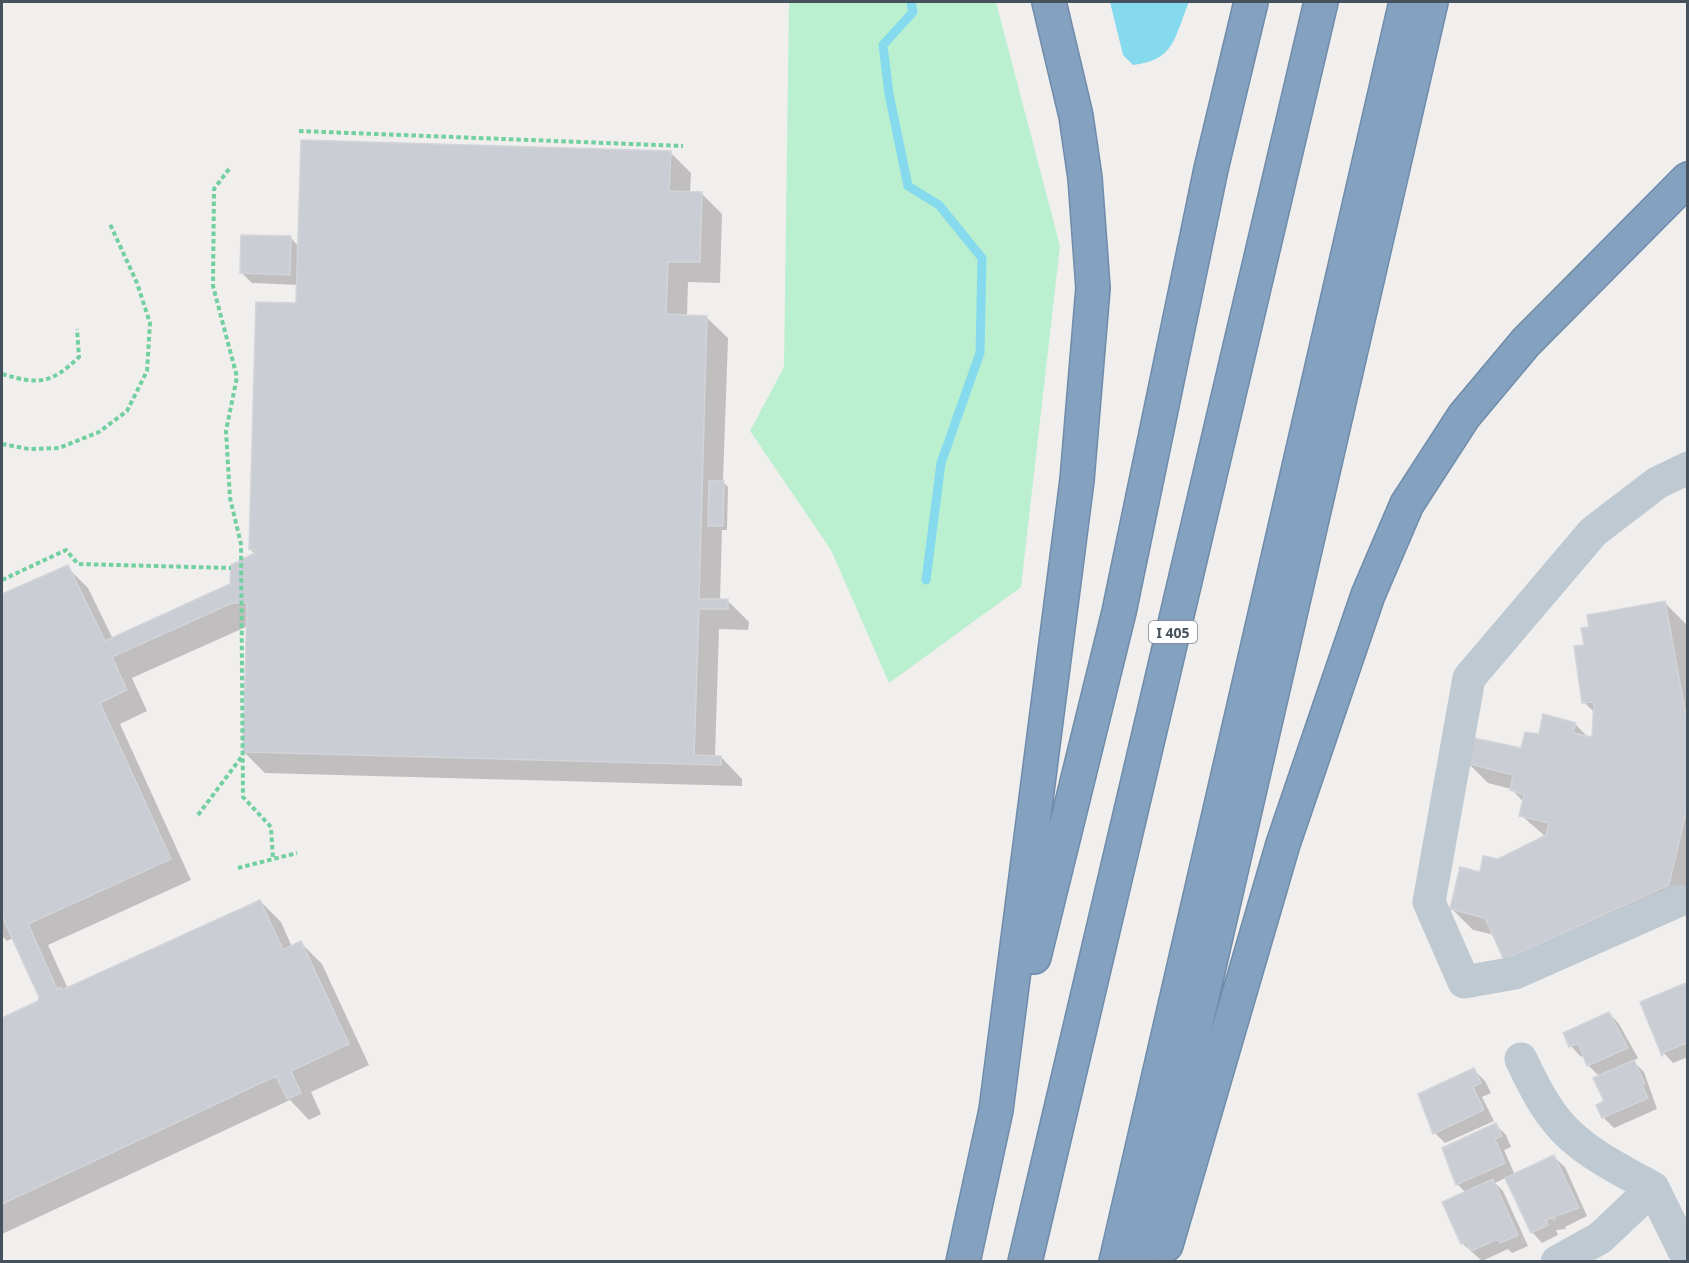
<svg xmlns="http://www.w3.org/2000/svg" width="1689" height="1263" viewBox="0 0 1689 1263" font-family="'Noto Sans',sans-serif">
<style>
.green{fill:#baf0cf}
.water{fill:#86daee}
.shadow{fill:#0003}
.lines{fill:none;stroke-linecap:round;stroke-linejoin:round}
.stream{stroke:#86daee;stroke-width:9}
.building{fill:#cacdd3;stroke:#d2d4da;stroke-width:1.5}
.highway-casing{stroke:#6f8caa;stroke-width:36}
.path{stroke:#71cfa0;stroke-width:4;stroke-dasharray:4.5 3;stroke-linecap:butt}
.minor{stroke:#bec9d1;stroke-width:33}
.highway{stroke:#84a1bf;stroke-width:33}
.labels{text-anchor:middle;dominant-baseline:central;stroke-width:4.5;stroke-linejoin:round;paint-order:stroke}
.shield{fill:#fff;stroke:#7d858d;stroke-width:1.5}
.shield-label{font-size:14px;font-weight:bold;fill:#45515c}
</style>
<rect width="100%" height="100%" fill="#f1eeee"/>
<path class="green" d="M789,2H996L1060,246L1021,587L889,683L831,550L750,431L784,367Z"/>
<path class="water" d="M1110,2H1189C1174,37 1176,60 1133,65L1123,55Z"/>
<path class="shadow" d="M670,152L691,173L690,193H701L722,214L720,283L688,282L687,316L706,317L728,338L723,482L728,487L727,530H722L720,601H728L749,622L748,630L719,629L715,757H721L742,779V786L265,773L244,752L248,626L132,678L147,711L120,724L191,880L48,945L68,989L260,901L281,922L292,947L301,943L322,964L369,1065L311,1092L321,1114L309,1120L290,1100L2,1234V1019L39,1002L40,997L13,938L7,941L2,936V596L67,567L88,588L113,639L232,585L256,555L250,549L298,305V285L252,283L242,273L291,238L299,247Z
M1665,603L1686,624L1688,633V907L1526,980L1495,935L1473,930L1452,909L1481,874L1498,860L1546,837L1521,815L1524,802L1511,789L1488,783L1467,762L1522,750L1540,736L1575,724L1588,737L1593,738L1595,713L1584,702L1586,646Z
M1688,983V1057L1673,1063L1663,1052Z
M1609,1013L1619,1024L1638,1058L1633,1061L1644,1072L1657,1109L1614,1128L1604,1118L1598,1105L1606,1101L1600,1077L1589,1066L1585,1055L1581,1057L1571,1046Z
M1474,1070L1485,1081L1491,1093L1482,1097L1494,1121L1445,1143L1435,1133Z
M1496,1125L1506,1135L1511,1147L1504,1150L1515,1175L1554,1157L1565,1167L1587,1216L1565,1227L1566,1229L1556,1230L1558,1235L1542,1243L1532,1232L1507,1177L1495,1183L1503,1191L1528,1246L1512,1253L1508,1249L1482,1261L1462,1243L1466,1193L1458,1185L1444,1148Z"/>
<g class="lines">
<path class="stream" d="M911,2L913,12L883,45L889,94L908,186L939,205L982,258L980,353L941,463L926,580"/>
</g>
<path class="building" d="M301,140L671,151L669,191L702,192L700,262H668L666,314L707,316L699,599H728V609H699L694,755L721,756V765L243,752L247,603H232L112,657L127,690L100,703L171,859L28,924L57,989L61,987L62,990L260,900L283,950L301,941L349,1044L291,1071L301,1093L287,1099L276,1076L2,1204V1018L38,1001L39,997L2,916V594L68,565L105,641L230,584L231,565L255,553V550L249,549L256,302L296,303Z
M241,235L291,236L290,275L240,273Z
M709,481H724L723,526H708Z
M1665,601L1688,727V803L1669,885L1504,960L1485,918L1450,909L1460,867L1480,872L1483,856L1498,859L1546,835L1549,823L1519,816L1524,795L1510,790L1513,775L1466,763L1473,738L1521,748L1525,732L1539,734L1543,714L1576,723L1573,733L1592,737L1594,702L1582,703L1574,646L1584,645L1581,628L1589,627L1587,615Z
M1688,982V1045L1684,1044L1664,1052L1662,1056L1640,1002Z
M1609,1012L1628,1048L1587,1066L1578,1043L1569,1047L1563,1033Z
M1634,1060L1645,1084L1642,1085L1648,1098L1602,1118L1596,1105L1604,1101L1593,1078Z
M1474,1068L1481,1083L1473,1087L1484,1110L1433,1134L1418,1094Z
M1496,1123L1502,1136L1495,1139L1505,1163L1456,1185L1442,1148Z
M1554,1155L1579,1208L1556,1216L1554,1220L1553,1217L1546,1220L1548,1225L1531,1233L1505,1178Z
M1493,1179L1518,1235L1500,1243L1498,1239L1471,1251L1466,1242L1461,1244L1442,1202Z"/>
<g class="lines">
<defs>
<path id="highway" d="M1034,957L1119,612L1211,169L1251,2
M1166,1245L1283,844L1368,595L1407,504L1464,416L1526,342L1688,179
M963,1262L996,1110L1077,480L1093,288L1085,178L1076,116L1049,2
M1025,1262L1321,2
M1116,1262L1406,2
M1141,1262L1431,2"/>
</defs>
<use href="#highway" class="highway-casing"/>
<path class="path" d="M299,131L683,146
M229,169L214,189L213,286L237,377L226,431L230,498L241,544L243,797L271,827L273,859
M2,374C39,385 51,384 79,357L77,329
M2,444L29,449L59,448L99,432L127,411L147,371L150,323L137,283L110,224
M2,580L66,550L78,564L231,568
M198,815L243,755
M238,868L297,853"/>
<path class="minor" d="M1678,901L1515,973L1464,982L1429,902L1469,678L1593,532L1657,483L1688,468
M1521,1059C1557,1138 1579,1147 1653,1188
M1653,1188L1688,1259
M1557,1262L1600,1238L1653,1188"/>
<use href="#highway" class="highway"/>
</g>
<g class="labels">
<rect class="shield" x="1149" y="621" width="48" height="22" rx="4.5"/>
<g class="shield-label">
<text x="1173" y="632">I 405</text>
</g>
</g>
<rect width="1689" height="1263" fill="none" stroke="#45515c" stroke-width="6"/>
</svg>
